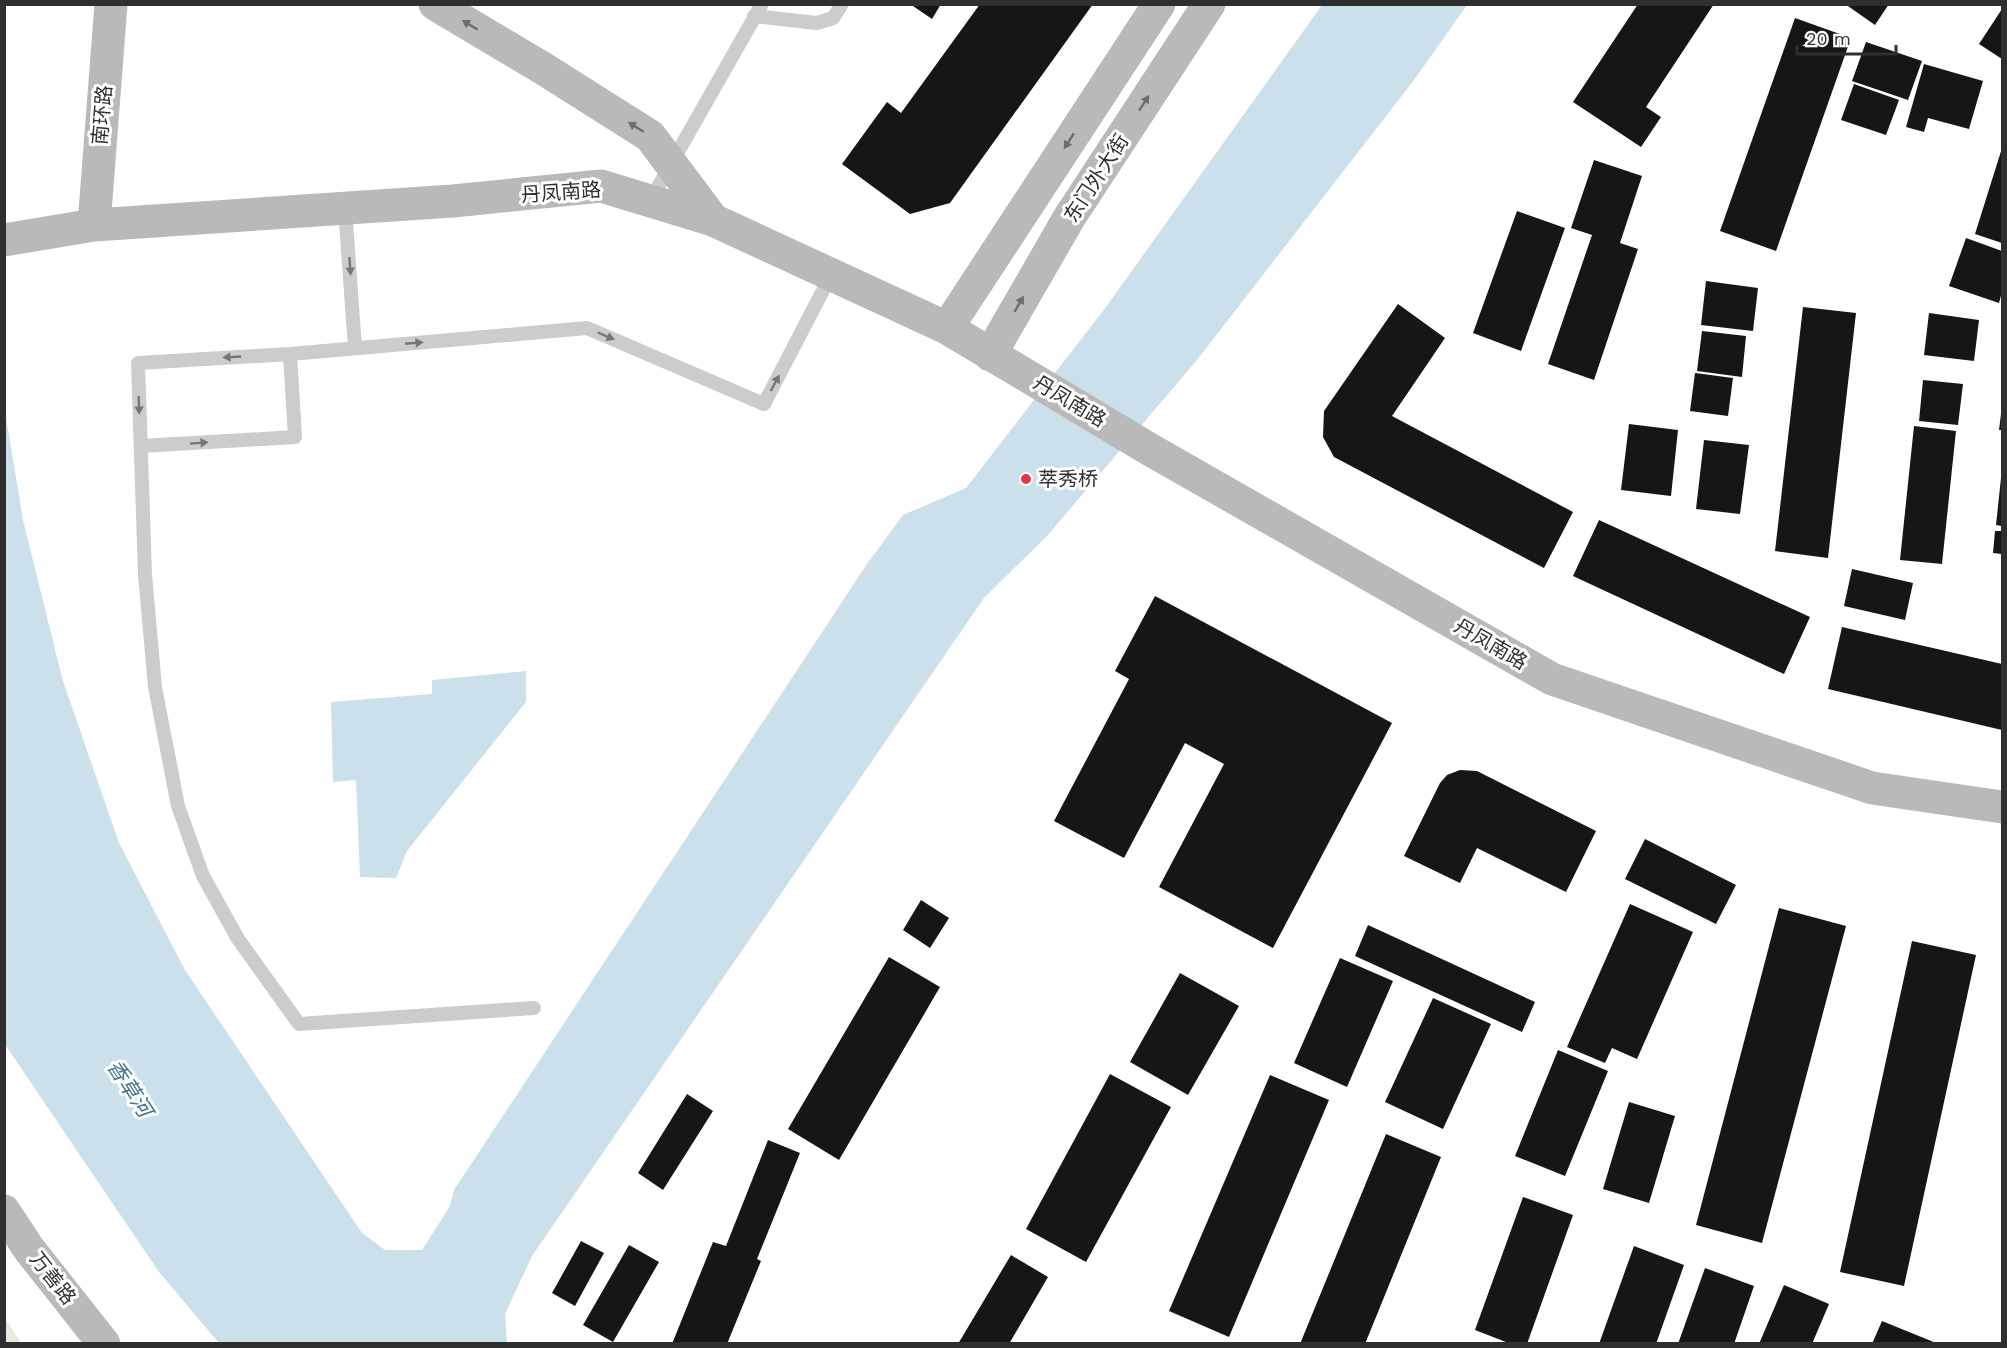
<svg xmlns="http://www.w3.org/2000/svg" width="2007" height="1348" viewBox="0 0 2007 1348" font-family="'Work Sans','Noto Sans SC',sans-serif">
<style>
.green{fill:#e6ecde}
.water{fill:#cbe0eb}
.building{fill:#161616}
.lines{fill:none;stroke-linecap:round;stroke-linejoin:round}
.lane{stroke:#ccc;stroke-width:14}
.secondary{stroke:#b9b9b9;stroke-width:33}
.oneway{fill:#6d6d6d}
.oneway2{fill:#767676}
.poi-dot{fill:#e0384a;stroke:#fff;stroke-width:2}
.labels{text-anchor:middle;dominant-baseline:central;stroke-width:6;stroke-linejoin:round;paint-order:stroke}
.street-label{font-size:20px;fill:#2f2f2f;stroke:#fff}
.poi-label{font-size:20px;fill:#2f2f2f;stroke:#fff;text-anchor:start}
.water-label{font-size:21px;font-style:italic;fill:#3f7390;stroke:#fff}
</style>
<rect width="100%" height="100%" fill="#fff"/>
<path class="green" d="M4,1318H5L21,1343H5Z"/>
<path class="water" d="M1322,5H1467L1414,80L1197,360L1047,536L984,598L532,1256L505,1314L507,1343H219L159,1272L4,1043V405L23,520L62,678L119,843L185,970L362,1233L385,1250H422L450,1206L454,1190L867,564L903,515L966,488L1106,307Z
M526,671V702L407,851L396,878L360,877L356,780L333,782L331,702L432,694V680Z"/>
<path class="building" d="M910,4H941L932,19Z
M980,4H1093L950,203L910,214L842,164L887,102L901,113Z
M1638,4H1714L1646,107L1661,117L1641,147L1573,102Z
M1845,4H1889L1875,25Z
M2002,9V59L1979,44Z
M1795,18L1851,38L1776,251L1720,231Z
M1866,42L1922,61L1908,100L1852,81Z
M1924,64L1983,81L1969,129L1928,118L1924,132L1906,127Z
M1854,84L1899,100L1886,135L1841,120Z
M2002,148V243L1975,234Z
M1594,160L1642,176L1620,243L1638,249L1594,380L1548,364L1592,235L1571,228Z
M1517,211L1565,228L1521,351L1473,333Z
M1966,238L2002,251V292L1999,303L1949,286Z
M1706,281L1758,288L1753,331L1701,325Z
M1398,304L1445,338L1392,416L1573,512L1544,568L1334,457L1323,437L1324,411Z
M1803,307L1856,313L1828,558L1775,551Z
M1929,313L1979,320L1974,361L1924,355Z
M1702,331L1746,336L1742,377L1697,371Z
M1695,373L1733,378L1728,416L1690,411Z
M1923,380L1963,384L1958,425L1919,421Z
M2001,414H2002V430H1999Z
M1629,424L1678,430L1671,496L1621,490Z
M1914,426L1956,431L1942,564L1900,560Z
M1704,440L1749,445L1740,514L1696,509Z
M2001,478H2002V526L1996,525Z
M1599,520L1810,617L1784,674L1573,576Z
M1995,531H2002V554L1993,553Z
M1852,569L1913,583L1905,620L1844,606Z
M1155,596L1392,723L1273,948L1159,887L1224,764L1185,743L1124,858L1054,821L1129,679L1115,671Z
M1842,627L2002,664V730L1828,689Z
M1460,770L1477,771L1596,831L1566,892L1477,848L1460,883L1404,856L1440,783L1447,775Z
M1645,839L1736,885L1716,924L1625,879Z
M921,900L949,918L930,948L903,930Z
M1630,904L1693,932L1637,1059L1612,1048L1605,1063L1567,1047Z
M1779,908L1846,926L1762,1243L1696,1225Z
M1368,925L1535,1002L1522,1032L1355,956Z
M1912,941L1976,955L1904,1286L1840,1272Z
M889,957L940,987L839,1160L788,1129Z
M1340,958L1393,981L1347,1087L1294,1063Z
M1180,973L1239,1006L1188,1095L1130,1062Z
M1433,998L1491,1024L1443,1129L1385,1102Z
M1558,1050L1608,1071L1565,1176L1515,1156Z
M1110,1074L1171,1107L1086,1262L1026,1229Z
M1270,1075L1329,1100L1229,1337L1169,1311Z
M687,1094L713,1111L663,1190L638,1173Z
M1629,1102L1675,1116L1649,1203L1603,1189Z
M1386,1134L1441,1157L1365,1344H1300Z
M768,1140L800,1153L757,1259L761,1261L727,1344H672L713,1242L726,1246Z
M1523,1197L1573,1215L1527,1344H1511L1475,1330Z
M581,1241L604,1253L575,1306L552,1293Z
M629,1245L659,1262L613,1342L583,1325Z
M1634,1246L1684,1265L1656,1344H1599Z
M1011,1255L1048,1277L1009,1344H958Z
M1705,1268L1754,1286L1734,1344H1678Z
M1784,1285L1829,1304L1812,1344H1759Z
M1882,1321L1936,1343V1344H1872Z"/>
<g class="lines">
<path class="lane" d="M754,16L817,23L833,18L842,4
M650,201L762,4
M345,208L355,348
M141,446L295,437L290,354
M534,1008L299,1024L238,939L203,876L178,806L155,687L145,575L138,363L290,354L587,328L764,404L831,275"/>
<path class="secondary" d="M435,4L544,69L650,136L713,220
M94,225L111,4
M4,240L94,225L453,201L601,186L713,220L947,328L1149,449L1552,679L1872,788L2002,807
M947,328L1159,4
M990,355L1069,218L1209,4
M4,1211L29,1249L104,1344"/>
</g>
<defs><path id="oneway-solid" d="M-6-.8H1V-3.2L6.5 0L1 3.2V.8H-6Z" transform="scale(1.5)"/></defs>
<g class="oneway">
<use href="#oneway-solid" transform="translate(470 25) rotate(-149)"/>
<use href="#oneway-solid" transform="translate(1144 103) rotate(-57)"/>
<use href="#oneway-solid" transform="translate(636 127) rotate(-148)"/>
<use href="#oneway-solid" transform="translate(1069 141) rotate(123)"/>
<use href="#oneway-solid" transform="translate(1019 304) rotate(-60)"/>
</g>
<g class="oneway2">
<use href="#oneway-solid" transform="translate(350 266) rotate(86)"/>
<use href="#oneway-solid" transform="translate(606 336) rotate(23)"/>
<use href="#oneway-solid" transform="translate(414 343) rotate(-5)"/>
<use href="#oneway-solid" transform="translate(232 357) rotate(177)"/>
<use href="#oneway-solid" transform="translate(775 383) rotate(-62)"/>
<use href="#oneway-solid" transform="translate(139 405) rotate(88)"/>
<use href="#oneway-solid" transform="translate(199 443) rotate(-4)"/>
</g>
<circle class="poi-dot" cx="1026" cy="479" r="6"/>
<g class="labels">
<g class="street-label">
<text transform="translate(102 115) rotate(-85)">南环路</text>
<text transform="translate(1096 178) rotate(-57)">东门外大街</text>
<text transform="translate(561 192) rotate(-4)">丹凤南路</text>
<text transform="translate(1070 401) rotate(31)">丹凤南路</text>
<text transform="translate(1491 644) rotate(30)">丹凤南路</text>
<text transform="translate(53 1278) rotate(52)">万善路</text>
</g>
<g class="poi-label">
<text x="1038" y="479">萃秀桥</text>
</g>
<g class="water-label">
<text transform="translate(130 1088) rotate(57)">香草河</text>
</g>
</g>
<rect width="2007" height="1348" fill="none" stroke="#2f2f2f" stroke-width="12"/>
<path d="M1797 45v9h99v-9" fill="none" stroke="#2f2f2f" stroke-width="3"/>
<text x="1806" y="45" font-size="18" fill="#2f2f2f" stroke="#ffffff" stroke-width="4.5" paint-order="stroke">20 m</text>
</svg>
